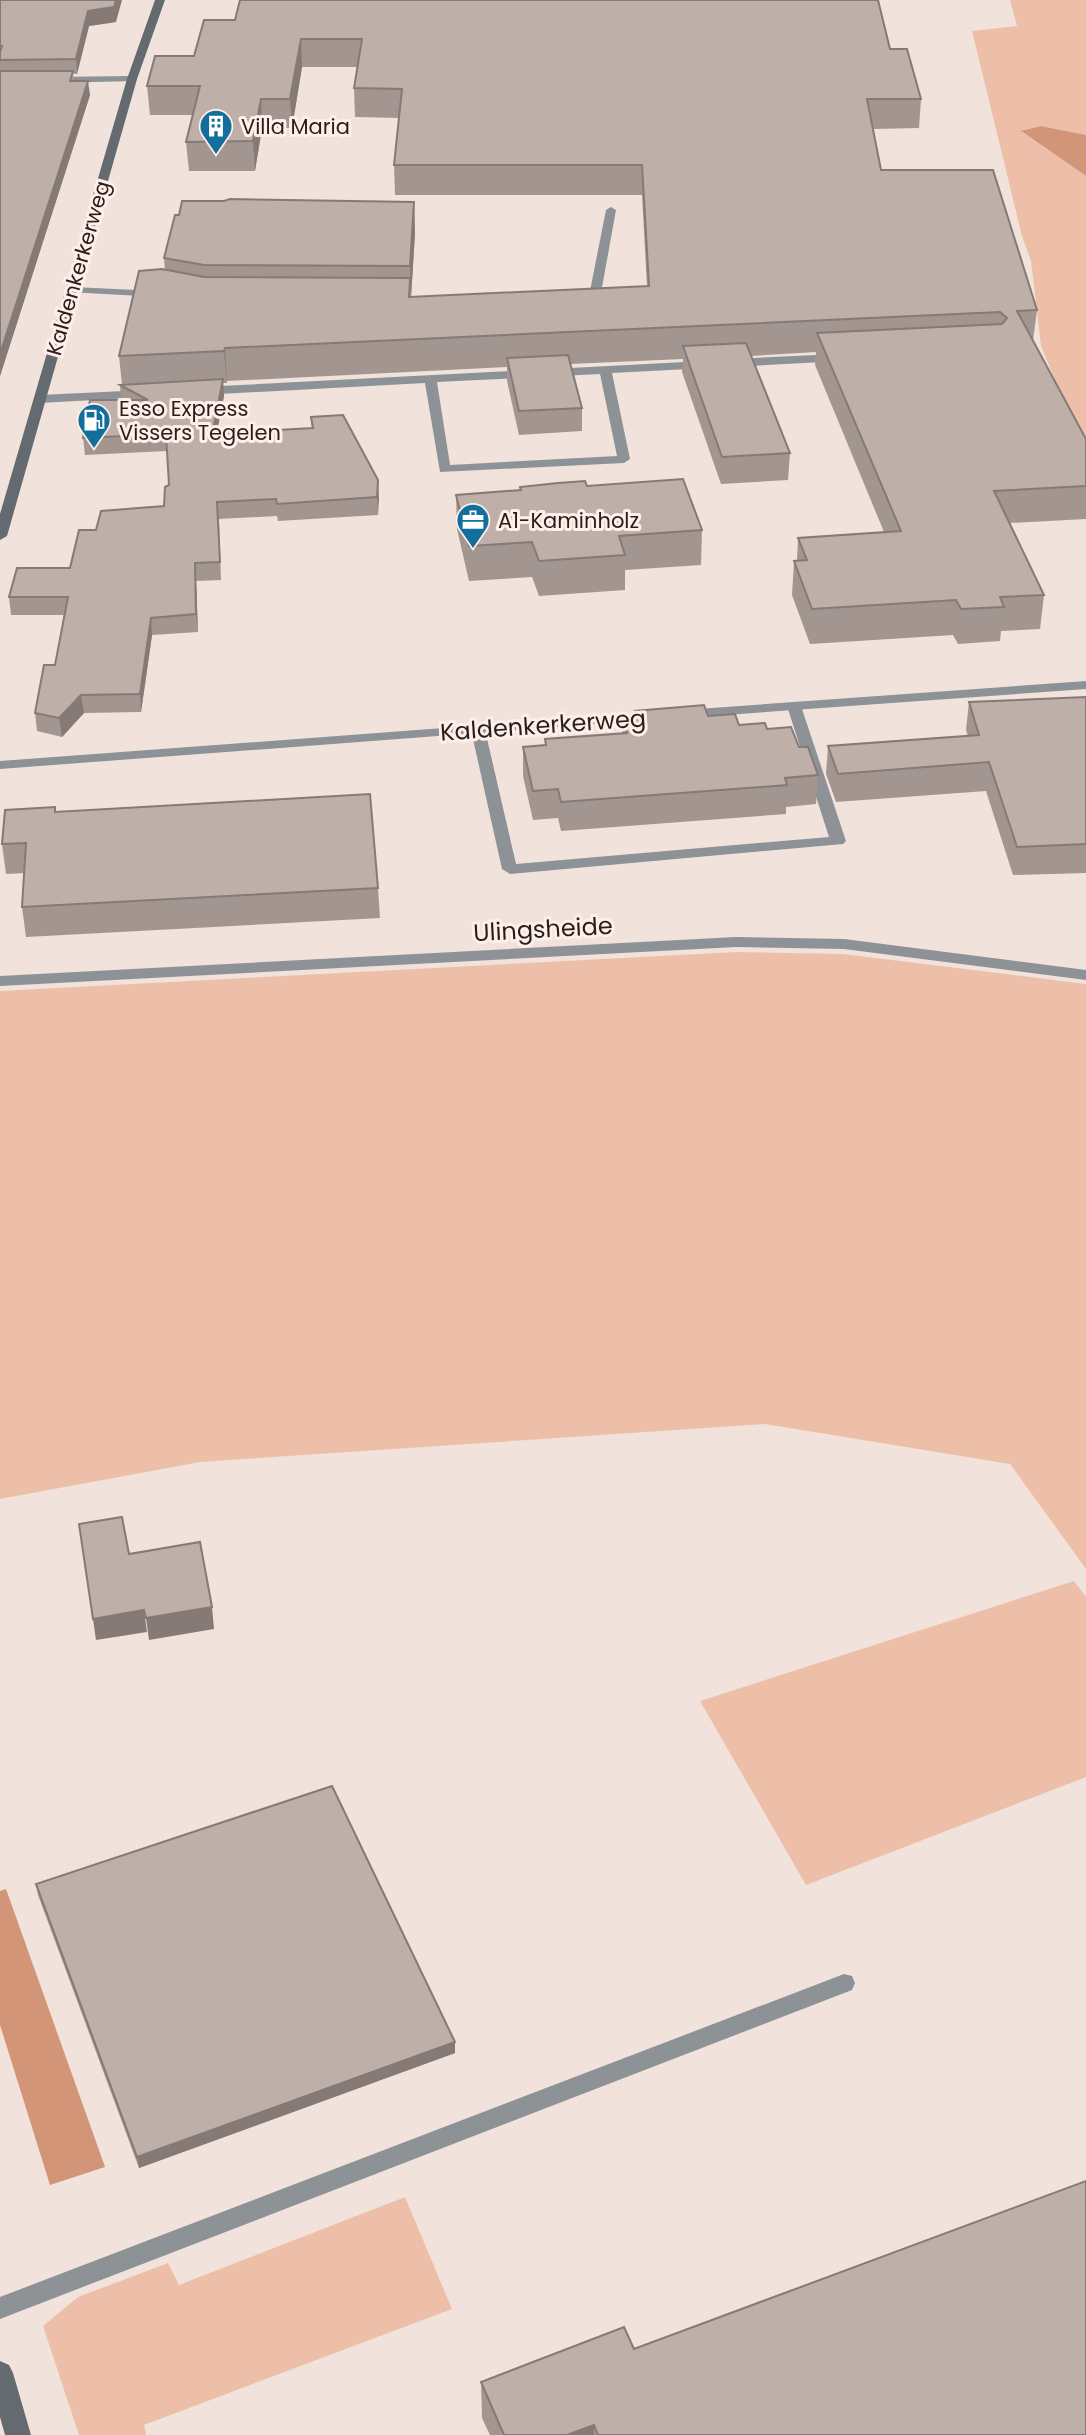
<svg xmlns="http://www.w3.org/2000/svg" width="1086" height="2435" viewBox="0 0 1086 2435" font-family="Poppins,sans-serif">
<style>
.green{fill:#edbfa9}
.water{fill:#d39578}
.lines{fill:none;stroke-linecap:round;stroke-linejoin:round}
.service{fill:#8d9296;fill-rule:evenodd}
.minor{fill:#8d9296;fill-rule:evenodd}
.secondary{fill:#636b70;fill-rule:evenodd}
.wall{fill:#a39690}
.shaded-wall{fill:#857a76}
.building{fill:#beafa8;stroke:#857a76;stroke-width:2}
.labels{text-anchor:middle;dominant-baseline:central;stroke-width:6;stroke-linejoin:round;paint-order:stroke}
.far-poi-label{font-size:21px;fill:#251f1d;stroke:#ffefe8;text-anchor:start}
.far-street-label{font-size:21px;fill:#251f1d;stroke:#ffefe8}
.street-label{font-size:24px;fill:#251f1d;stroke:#ffefe8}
</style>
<rect width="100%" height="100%" fill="#f1e2db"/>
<path class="green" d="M1010,0H1086V135L1041,126L1022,132L1086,176V456L1041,346L1031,261L1022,236L972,31L1017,26Z
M736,952L843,954L1086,984V1569L1010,1464L765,1424L200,1462L0,1499V991Z
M1074,1581L1086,1597V1777L806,1885L700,1701Z
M405,2197L452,2309L144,2425L146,2435H79L43,2326L78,2297L168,2263L179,2285Z"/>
<path class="water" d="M1041,126L1086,135V176L1021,131Z
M6,1889L105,2167L50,2185L0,2025V1891Z"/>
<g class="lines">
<path class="service" d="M611,207L616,210L599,304L593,307L583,306V302L588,301L606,210Z
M73,287L158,291L164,294L158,297L69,292L67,290Z
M837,354L841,355V361L732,367L726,363L732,359Z
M704,361L708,362V368L612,373L630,459L624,463L440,472L425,383L201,395L195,391L201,387ZM600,374L617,456L450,465L437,382Z
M145,390L149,391V397L40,403L34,399L40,395Z
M794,702L801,706L846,841L843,844L510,874L502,869L471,730L473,727L478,726L485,730L516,864L829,837L787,706Z
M844,1974L852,1976L855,1983L852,1990L0,2319V2297Z"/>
<path class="minor" d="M132,76L137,79L136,81L52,83L47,80L52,77Z
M1086,681V689L684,718L677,714L684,710Z
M646,713L651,714V720L0,769V761Z
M736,937L844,939L1086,970V980L844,949L736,947L0,986V976Z"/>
<path class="secondary" d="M155,0H165L137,79L7,536L0,540V514L127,79Z
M0,2361L9,2365L13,2373L31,2435H5L0,2417Z"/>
</g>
<path class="wall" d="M0,0L116,22L89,26L77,74H73L74,81L90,95L0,376Z
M204,20L890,49L921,99L919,128L873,129L881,170L1037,310L1033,341L1086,439V519L1009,523L1044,595L1040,629L1001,631L1000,641L958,644L953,635L810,644L792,595L794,561H797L798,538L884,532L815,365L816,352L751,356L790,453L788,480L721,484L682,372L683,359L570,364L582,408V431L519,435L507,381V367L227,381V383H223L224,396L217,430L242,432L312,428L311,417L378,480V515L278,521L277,516L219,519L221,580L196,581L198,632L152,635L141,712L84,713L62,737L37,731L35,713L55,665L64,615H11L9,597L70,568L96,530L164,506L169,485L167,451L85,455L83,438L121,400L120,385H122L119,356L165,270L164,258L414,202L415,233L411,297L647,286L642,195H395L394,165L399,118L355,117L354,88L357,67H302L292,128H262L255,171H189L186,142L193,115H150L147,86L194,56Z
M587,486L702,530L701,565L625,570V590L539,596L532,577L469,581L457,529L456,495L520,490V487Z
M1086,697V873L1013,875L986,791L836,802L826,774L828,746L968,736L966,730L969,702Z
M635,711L708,716L739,725L767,729L799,747L818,775L816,804L786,807V814L561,831L558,818L533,820L523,776V747L545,746V739L622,733V717L635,716Z
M55,807L56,812L378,888L380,918L26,937L22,907L25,873L6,874L2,844Z
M36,1884L455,2053L139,2168L38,1895Z
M634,2349L1086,2435H490L482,2418L481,2382Z"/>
<path class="shaded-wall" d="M116,0H122L116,22L89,26L77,74L76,59L88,11Z
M301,39L302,67L292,128L290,99Z
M88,81L90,95L0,376V354Z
M261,99L262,128L255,171L253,141Z
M414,202L415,233L411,298L410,266Z
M225,348L227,381V383L224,351Z
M223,379L224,396L214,447L213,430Z
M378,480L379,498L378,515L377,497Z
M195,563L196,581L198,632L196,614Z
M151,618L152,635L141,712L140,694Z
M81,695L84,713L62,737L59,718Z
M212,1607L214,1629L149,1640L146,1618Z
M144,1610L147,1632L96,1640L93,1619Z
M455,2042V2053L139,2168L137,2157Z
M594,2425V2435H567Z"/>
<path class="building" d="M0,0H116L114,7L88,11L76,59L0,60V52L2,46H0Z
M240,0H878L890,49H907L921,99H867L881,170H993L1037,310L1017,311L1086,439V486L994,491L1044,595L1000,597L1004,607L961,609L956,600L812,609L794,561L807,560L798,538L901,531L817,333L1002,324L1007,318L1000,312L225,348L224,351L119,356L139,271L162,269L204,277L410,278L409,297L649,286L642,165H394L402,89L354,88L362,39H301L290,99H261L253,141L186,142L200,86H147L155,56H194L204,20H235Z
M0,71H73L70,81H88L0,354Z
M230,199L414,202L410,266L204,265L164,258L175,215H179L182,201H224Z
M746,343L790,453L722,457L683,346Z
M568,355L582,408L519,411L507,358Z
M223,379L213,430L241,429L242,432L313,428L311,417L343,415L378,480L377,497L277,504L276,499L217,502L220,562L195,563L196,614L151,618L140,694L81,695L59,718L35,713L44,665H55L68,597H9L17,568H70L79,530H96L101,511L164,506L165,487L169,485L166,434L83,438L90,400H148L120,385Z
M683,479L702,530L619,536L625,555L539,561L532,542L469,546L456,495L521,490L520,487L558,483L585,481L587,486Z
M1086,697V844L1017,847L989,762L838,774L828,746L979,735L969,702Z
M704,705L708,716L735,714L739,725L765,723L767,729L791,727L799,747H808L818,775L785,778L787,785L561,802L558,789L533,791L523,747L546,745L545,739L627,733L622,717L636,715L635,711Z
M370,794L378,888L22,907L26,843L2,844L5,810L55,807V812Z
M122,1517L129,1554L200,1542L212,1607L146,1618L144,1610L93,1619L79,1524Z
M332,1786L455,2042L137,2157L36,1884Z
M1086,2181V2435H598L594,2425L567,2435H504L481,2382L624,2327L634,2349Z"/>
<defs>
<symbol id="building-pin" viewBox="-11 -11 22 30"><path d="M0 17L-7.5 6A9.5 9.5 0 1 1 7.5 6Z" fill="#126f9d" stroke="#ffefe8"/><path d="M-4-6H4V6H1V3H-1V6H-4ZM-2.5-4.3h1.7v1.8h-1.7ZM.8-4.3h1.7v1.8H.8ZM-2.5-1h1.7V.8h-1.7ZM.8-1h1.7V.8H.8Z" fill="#fff"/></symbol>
<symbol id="fuel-pin" viewBox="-11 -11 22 30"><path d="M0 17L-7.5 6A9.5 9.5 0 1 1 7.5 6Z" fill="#126f9d" stroke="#ffefe8"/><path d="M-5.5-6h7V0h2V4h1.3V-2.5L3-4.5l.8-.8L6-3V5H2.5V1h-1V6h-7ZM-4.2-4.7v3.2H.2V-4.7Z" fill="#fff"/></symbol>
<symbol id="office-pin" viewBox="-11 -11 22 30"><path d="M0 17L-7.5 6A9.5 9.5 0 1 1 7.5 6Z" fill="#126f9d" stroke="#ffefe8"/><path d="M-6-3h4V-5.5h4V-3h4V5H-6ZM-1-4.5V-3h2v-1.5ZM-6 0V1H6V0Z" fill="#fff"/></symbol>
</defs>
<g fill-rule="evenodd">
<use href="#building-pin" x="197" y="107" width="38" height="52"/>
<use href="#fuel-pin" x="75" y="401" width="38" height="52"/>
<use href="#office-pin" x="454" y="501" width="38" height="52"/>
</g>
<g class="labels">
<g class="far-poi-label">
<text x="241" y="126">Villa Maria</text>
<text x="119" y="408">Esso Express<tspan x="119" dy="24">Vissers Tegelen</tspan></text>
<text x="498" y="520">A1-Kaminholz</text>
</g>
<g class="far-street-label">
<text transform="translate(78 268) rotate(-74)">Kaldenkerkerweg</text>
</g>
<g class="street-label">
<text transform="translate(543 725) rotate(-4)">Kaldenkerkerweg</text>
<text transform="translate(543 929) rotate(-3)">Ulingsheide</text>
</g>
</g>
</svg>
